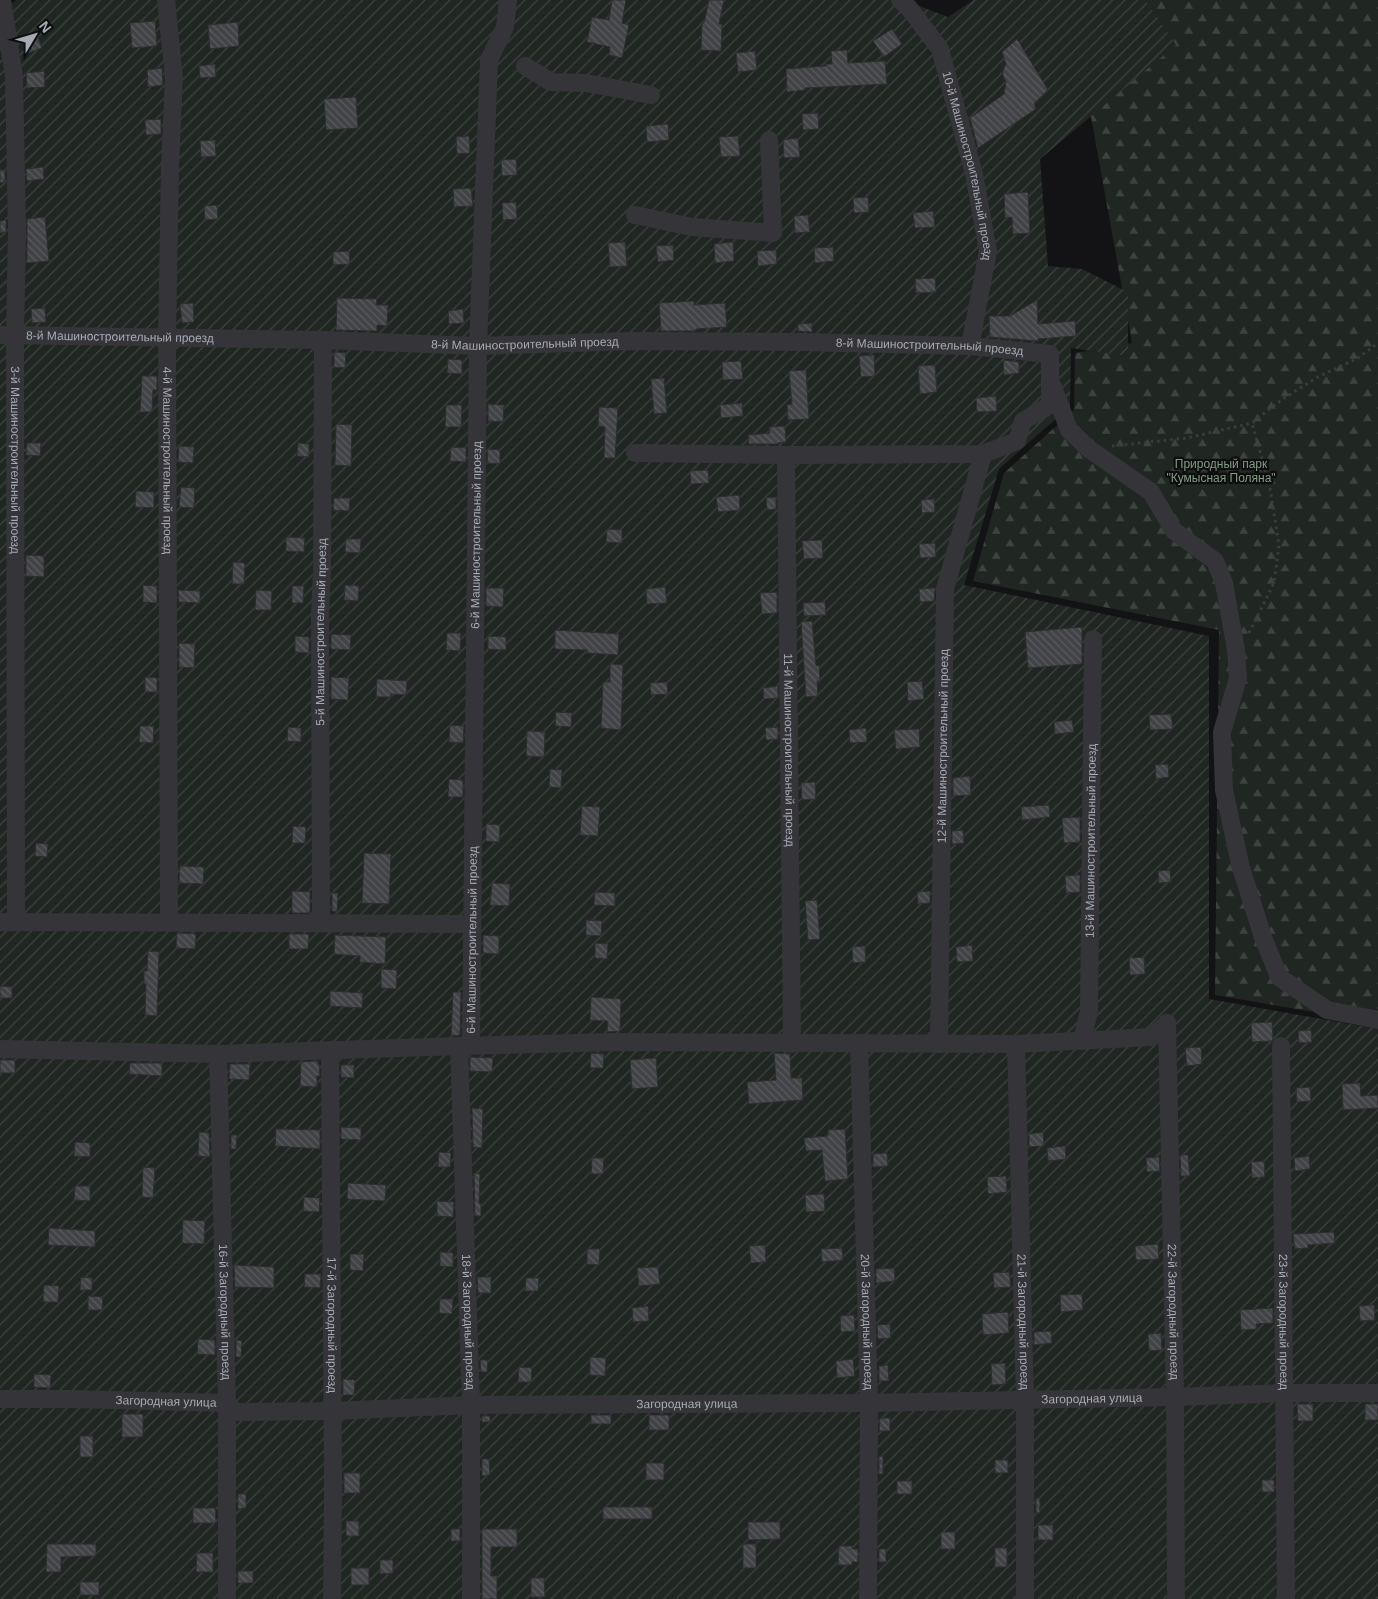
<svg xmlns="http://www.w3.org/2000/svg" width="1378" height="1599" viewBox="0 0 1378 1599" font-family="Helvetica,sans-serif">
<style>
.forest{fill:url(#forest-firs)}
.garden{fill:url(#garden-furrows)}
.building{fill:url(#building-back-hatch);stroke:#2e2d30}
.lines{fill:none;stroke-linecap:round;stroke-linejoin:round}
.path{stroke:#3b3c40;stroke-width:3;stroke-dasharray:2.5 4;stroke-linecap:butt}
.minor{stroke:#353539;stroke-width:18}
.labels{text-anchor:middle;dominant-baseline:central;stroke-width:4.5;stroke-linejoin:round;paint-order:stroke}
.street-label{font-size:12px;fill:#a6aab3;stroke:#0e0e10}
.park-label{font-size:12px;fill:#809c82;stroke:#0e0e10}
</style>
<defs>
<pattern id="forest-firs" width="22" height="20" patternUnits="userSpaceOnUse" patternTransform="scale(1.25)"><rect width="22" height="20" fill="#202621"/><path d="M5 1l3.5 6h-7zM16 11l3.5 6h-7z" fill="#3d433f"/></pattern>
<pattern id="garden-furrows" width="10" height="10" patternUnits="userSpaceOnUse" patternTransform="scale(1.25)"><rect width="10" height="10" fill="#202621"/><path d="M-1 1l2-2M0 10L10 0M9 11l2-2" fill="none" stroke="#3d433f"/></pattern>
<pattern id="building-back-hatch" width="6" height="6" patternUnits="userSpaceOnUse" patternTransform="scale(1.25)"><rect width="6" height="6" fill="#424347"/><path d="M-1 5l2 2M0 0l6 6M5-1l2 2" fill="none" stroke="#5a5b5f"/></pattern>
</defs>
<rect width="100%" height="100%" fill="#131315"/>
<path class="forest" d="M1024,0H1378V1023L1215,995L1219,630L973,581L1004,473L1074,410L1075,353L1132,343L1085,84Z"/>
<path class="garden" d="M16,0H904L948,17L973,0H1145L1176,45L1040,159L1048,266L1082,269L1128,292V356L1071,348L1070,406L999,469L964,585L1209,636V999L1378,1029V1599H0V13Z"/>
<path class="building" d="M612,0H626L622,23L629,25L622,58L609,55L610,47L587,42L592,17L609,20Z
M709,0H724L719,24H722L721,51L701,50L702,23H704Z
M155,21L157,46L132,48L130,23Z
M238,22L239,46L210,49L208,25Z
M892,29L902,44L884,57L873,41Z
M36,32L42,48L26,54L21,37Z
M1017,39L1048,90L1034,103L1036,109L978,148L970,118L1004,94L1006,82L1003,76V70L1006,64L1002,52Z
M847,50L848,63L885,61L887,84L805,88V90L787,92L786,69L826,66V64H832L831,51Z
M755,51L757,70L738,72L736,53Z
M215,64L216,77L200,78L199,66Z
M162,68L163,85L148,87L147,70Z
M44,71L45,87L27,88L26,73Z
M356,97L358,128L326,130L324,99Z
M818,113L819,129L803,130L802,114Z
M161,119V134L146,135L145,120Z
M668,124L669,140L647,142L646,126Z
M469,136L470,153L457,154L456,137Z
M738,136L740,156L721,157L719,137Z
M798,138L800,157L784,158L783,140Z
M215,140L216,156L201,157L200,141Z
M516,159L517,175L502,176L501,160Z
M43,167L44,179L27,181L26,169Z
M0,170H5V182L0,183Z
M471,188L473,206L454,207L453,189Z
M1028,192L1030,233L1013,234L1012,217L1005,218L1004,194Z
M868,197L869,212L854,213L853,198Z
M516,202L517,219L503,220L502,203Z
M217,205L218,219L205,220L204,206Z
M933,211L935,227L915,228L913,213Z
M808,215L810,232L795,233L794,216Z
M45,217L49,261L27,263V219Z
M6,220V232L0,233V221Z
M625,242L627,266L610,267L608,243Z
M733,242L734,261L715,263L714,244Z
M673,245L674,260L658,262L656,246Z
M833,247L834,261L815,263L814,248Z
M776,250L777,264L758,266L757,251Z
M349,251L350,264L333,265V252Z
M935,278L936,292L916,293L915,279Z
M337,298L377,299L376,305H388L387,326L377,325V331L336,330Z
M1037,300L1038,324L1075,321L1076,336L1038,339V341L990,337L989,316H1010Z
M694,301V305L725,303L727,327L696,329L694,331H661L659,303Z
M193,303L194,322L182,323L180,304Z
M45,308L46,322L32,323L31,309Z
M463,309L464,323L449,324L448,311Z
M812,323V332L798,331V324Z
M334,352L346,353L345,368L334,367Z
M874,355L875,376L861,377L859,356Z
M448,359L462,360V374L447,373Z
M1003,360L1019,362V373L1004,375Z
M741,361L743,379L723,380L722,362Z
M935,365L937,392L920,394L918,366Z
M806,370L809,419L788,420L787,405L792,404L789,371Z
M142,376H157V390H153L152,412H140Z
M664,378L667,413L654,414L651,379Z
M996,396L997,411L977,412L976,398Z
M742,403L743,416L721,418L720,405Z
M488,404L504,405L503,422L488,421Z
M446,405H462L461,427H445Z
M599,407L618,408L615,458H604L605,427L598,426Z
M336,424L352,425L351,466L335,465Z
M785,426L786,442L778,443V444H749L748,435L770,433L769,427Z
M27,443H41L40,456L26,455Z
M298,443L309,444V457L297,456Z
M179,446L194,447L193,463L178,462Z
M451,447L466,448V462L450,461Z
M488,449L500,450V464L487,463Z
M708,470L709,483L691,484L690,471Z
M181,487L195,488L194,508L179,507Z
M136,491L154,492V508L135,507Z
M739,495L740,510L718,512L716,497Z
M776,497V509L767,510L766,498Z
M334,498H350L349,511L333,510Z
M934,499L935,512L922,513L921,500Z
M607,529L622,530V543L606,542Z
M286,537L305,538L304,552L286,551Z
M346,539H361L360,553L345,552Z
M822,540L823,558L804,559L802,541Z
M935,543L936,557L920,558L919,544Z
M26,555L44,556V577L26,576Z
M233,562L245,563L244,584H232Z
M143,585L157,586V603L143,602Z
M345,585L359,586L358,601L344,600Z
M292,586H304L303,603H292Z
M665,587L667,603L647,604L646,589Z
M486,588H504L503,607L486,606Z
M935,588L934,601L920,602L919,589Z
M178,590L200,591V603L179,602Z
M256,590L272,591L271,610H255Z
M777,592V613L762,614L760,593Z
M825,602L826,615L804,616L803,603Z
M812,621L816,666L819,665L820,681H817L818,696L806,697L801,622Z
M1082,627V664L1028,668L1025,632Z
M555,630L619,634L618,655L587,653V650L555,649Z
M447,633H461L460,651L446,650Z
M331,634L351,635L350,650L331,649Z
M295,636L309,637V653L295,652Z
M488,636L506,637V650L488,649Z
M179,643L195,644L194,668L179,667Z
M610,664L623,665L621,730L601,728L603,682H610Z
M145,677L157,678V692H145Z
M331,677L349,678L348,700L331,699Z
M377,679L407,681L406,695L391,694V697H376Z
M922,681L924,699L908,701L907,682Z
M667,682L668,694L651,695L650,683Z
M778,686V698L764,699L763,688Z
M556,712L572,713L571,727L555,726Z
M1171,714L1173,729L1150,730L1149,715Z
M1072,720L1074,732L1055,734L1054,722Z
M450,725L464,726L463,743L449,742Z
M140,726H154L153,743L139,742Z
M288,727L301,728V742L287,741Z
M778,727V739L766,740L765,728Z
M866,728L867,742L850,743L849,730Z
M919,729L920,747L896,749L894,730Z
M527,731L545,732L544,757L526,756Z
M1168,764L1169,777L1156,779L1155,765Z
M550,769L562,770L561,788L549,787Z
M970,776L971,795L953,796V778Z
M449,779L463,780V797H448Z
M815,782L816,799L802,800L801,783Z
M1049,805L1050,817L1022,820L1021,807Z
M582,806L600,807L598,836L580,835Z
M1080,817V842L1064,843L1062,818Z
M486,824L500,825L499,842L486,841Z
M293,826L306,827L305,843H292Z
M963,830L964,843L952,844V831Z
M36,843L48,844L47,857L35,856Z
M364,853L391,854L389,904L362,903Z
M180,866L204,867L203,884L179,883Z
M1170,870L1171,882L1159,883L1158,871Z
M1080,875V892L1066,893L1065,876Z
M492,883L510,884L509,906L490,905Z
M292,891L310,892V913H292Z
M930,891V903L918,904L917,892Z
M595,892L615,893V906L594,905Z
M332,893H338L337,912L332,911Z
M817,900L820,939L808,940L805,901Z
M586,920L602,921L601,936L586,935Z
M177,933L196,934L195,949L176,948Z
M289,934H309L308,949H289Z
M335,935L386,937L385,964L360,962V956L334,954Z
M483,935L499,936V954L483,953Z
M595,943L608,944L607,959L595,958Z
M972,945L973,961L957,962L956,947Z
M865,946L866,962L853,963L852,947Z
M148,951L159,952L157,1016L145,1015L146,984H144V971H147Z
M1144,957L1145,974L1130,975L1129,958Z
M381,969L397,970L396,989L381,988Z
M0,986L12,987V998H0Z
M330,991L363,993L362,1008L330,1006Z
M453,992H461L460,1035L451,1036Z
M591,997L621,999L620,1031L607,1032L608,1021L590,1020Z
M1272,1022L1273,1039L1272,1041L1252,1042L1251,1023Z
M1311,1030L1312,1042L1299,1043L1298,1031Z
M1201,1047L1202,1064L1187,1066L1185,1048Z
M591,1053L604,1054L603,1068H590Z
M774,1053L790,1054L791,1078H802L803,1100L749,1104L747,1082L776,1080Z
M470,1057L493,1058L492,1072L470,1071Z
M656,1058L658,1087L632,1089L630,1060Z
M0,1060H15V1073H0Z
M318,1061V1064H319L320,1076H317V1087L300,1086L301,1062Z
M130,1063H162V1076L129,1074Z
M230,1064H250L249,1080L229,1079Z
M341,1065H354V1078L341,1077Z
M1360,1083L1361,1096L1378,1095V1108L1343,1110L1342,1084Z
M1310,1087L1311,1101L1297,1102L1296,1088Z
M472,1108L483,1109L482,1148L473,1147Z
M341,1127L361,1128V1140L341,1139Z
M276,1129L320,1130V1149L275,1146Z
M845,1129L848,1179L825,1181L822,1150L806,1151L804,1138L828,1136V1130Z
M199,1132L209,1133L210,1157L198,1156Z
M1043,1132L1044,1146L1029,1147V1134Z
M231,1135H237L236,1149H231Z
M75,1142L90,1143V1157L74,1156Z
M1065,1146L1066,1159L1048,1161L1047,1148Z
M439,1152L451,1153L450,1167H438Z
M887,1153L888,1166L873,1167V1154Z
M1180,1155H1188L1190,1176H1181Z
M1309,1156L1310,1169L1295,1171L1294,1158Z
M1159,1157L1160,1171L1147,1172L1146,1158Z
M592,1158H604L603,1174H591Z
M1264,1161L1265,1177L1252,1178L1251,1162Z
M143,1167L155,1168L153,1198L142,1197Z
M474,1173L480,1174L479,1203L481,1204V1216H475Z
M1006,1176L1007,1192L988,1194L987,1177Z
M348,1183L386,1185L385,1201L347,1199Z
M75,1186H90V1201L74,1200Z
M824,1194L825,1211L806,1212L805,1195Z
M304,1197L320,1198L319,1212L303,1211Z
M437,1201L454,1202L453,1217L437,1216Z
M183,1220L205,1221L204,1244L182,1243Z
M49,1228L95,1231V1247L48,1245Z
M1334,1232L1335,1243L1308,1245V1248L1295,1249L1293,1234Z
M1158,1244L1159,1259L1136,1260L1135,1246Z
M765,1245L766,1262L751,1263L749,1246Z
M842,1248L843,1260L822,1262L821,1249Z
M587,1249H600L599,1265L587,1264Z
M440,1252L453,1253V1267L440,1266Z
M350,1254H364L363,1271L350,1270Z
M234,1265L274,1267V1288L235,1287Z
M658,1267L660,1284L639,1286L637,1268Z
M894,1268L895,1281L876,1283V1269Z
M1009,1272L1011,1287L994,1288L993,1273Z
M305,1274H321L320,1288L304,1287Z
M81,1277L92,1278V1290H80Z
M477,1277H491V1293H478Z
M526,1278H539L538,1291H525Z
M44,1285L59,1286L58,1302H43Z
M1082,1294L1083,1310L1061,1312L1060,1295Z
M88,1296L103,1297L102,1310H88Z
M440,1299H453L452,1314L439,1313Z
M1374,1305L1375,1320L1360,1321L1359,1306Z
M648,1306L649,1321L633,1322L632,1308Z
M1273,1308V1323L1256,1324L1257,1329L1241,1330L1240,1310Z
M1008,1312L1009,1333L983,1335L982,1314Z
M854,1315L855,1331L841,1332L840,1316Z
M890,1324L891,1338L878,1339L877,1325Z
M1051,1331L1052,1343L1034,1345V1332Z
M1161,1333L1162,1350L1149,1351L1148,1334Z
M198,1339L215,1340V1355L197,1354Z
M236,1340L242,1341L241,1357H236Z
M590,1357L606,1358L605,1376L590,1375Z
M853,1359L855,1376L837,1378L836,1361Z
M480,1360H488L487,1372H481Z
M1005,1363L1006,1384L992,1385L991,1364Z
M888,1365L889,1381H879V1366Z
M519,1367L532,1368L531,1382H518Z
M34,1374L51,1375L50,1388L34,1387Z
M343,1379L355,1380L354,1395H343Z
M1297,1404H1313V1421H1298Z
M1365,1404H1378V1420H1365Z
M122,1414H143V1437H122Z
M591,1415H611V1424H591Z
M649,1415H669V1430H649Z
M482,1416H490V1422H482Z
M880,1418H890V1431H879Z
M80,1436H93V1457H80Z
M879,1456H883V1474H879Z
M482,1459H489L490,1475L482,1476Z
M995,1460H1008V1473H995Z
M646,1463H664V1480H646Z
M344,1473H360V1493H344Z
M1262,1480H1274V1492H1262Z
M897,1481H912V1494H897Z
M238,1494H246V1508L238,1509Z
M1036,1498H1040V1513H1036Z
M603,1507H652V1519H603Z
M193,1508H215L216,1523H193Z
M346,1521H359V1536H346Z
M748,1522H780V1539L748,1540Z
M1038,1525H1053V1540H1038Z
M451,1529H460V1541H451Z
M482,1529H517V1547H491V1576H497V1599H482Z
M941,1532H955V1549H941Z
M47,1544H96V1556L61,1557V1572H46Z
M743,1544H756V1568H743Z
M839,1546H852V1549H858V1562H852V1565H838Z
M995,1548H1007V1567H995Z
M879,1549H886V1562H879Z
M197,1553H213V1572H196Z
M380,1560H393V1573L380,1574Z
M351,1568H369V1585H351Z
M238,1571H253V1583H238Z
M531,1578H544L545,1597H531Z
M80,1582H99V1595H80Z"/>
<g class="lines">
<path class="path" d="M1112,446L1187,438L1252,423L1284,398L1318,377L1358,358L1378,343
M1249,633L1274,583L1279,545L1270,488L1252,423"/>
<g class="minor">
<path id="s1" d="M2,0L14,76L17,232L15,336L16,922"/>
<path id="s2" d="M166,0L174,77L170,166L167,338L169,923"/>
<path id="s3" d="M900,0L909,8L940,49L974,174L988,251L970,346"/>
<path d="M525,66L551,82L586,83L651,95"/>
<path d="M635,215L692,227L773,233L769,140"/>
<path id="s4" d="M0,335L323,340L478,346L635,341L801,342L970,346L1050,354V405L1023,421L1017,441L983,454L786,455L635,453"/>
<path d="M1053,387L1069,430L1089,449L1151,492L1174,531L1215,561L1224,583L1236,650L1238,678L1222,732L1224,790L1241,868L1263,937L1279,977L1327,1010L1378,1020"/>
<path id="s5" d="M786,455L792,1044"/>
<path d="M0,922L472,924"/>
<path id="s6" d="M321,923L320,615L322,571L323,340"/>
<path id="s7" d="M1167,1023L1175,1397L1176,1599"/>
<path id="s8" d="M1082,1041L1089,1011L1093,639"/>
<path id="s9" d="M859,1043L869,1403L868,1599"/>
<path id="s10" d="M939,1044L945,589L983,454"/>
<path id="s11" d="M1016,1044L1025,1399V1599"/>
<path id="s12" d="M459,1046L471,1405V1599"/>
<path id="s13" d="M471,1046L478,346L489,60L505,27L508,0"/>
<path id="s14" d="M1281,1046L1286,1599"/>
<path d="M0,1049L218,1054L459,1046L616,1042L1016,1044L1152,1037L1167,1023"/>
<path id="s15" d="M330,1050L333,1489L332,1599"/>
<path id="s16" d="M218,1054L227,1403V1599"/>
<path id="s17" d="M0,1399H72L227,1403L235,1412L332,1411L471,1405L869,1403L1175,1397L1284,1393H1378"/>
</g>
</g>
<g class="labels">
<g class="street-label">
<text stroke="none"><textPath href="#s3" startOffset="184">10-й Машиностроительный проезд</textPath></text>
<text stroke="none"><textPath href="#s4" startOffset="120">8-й Машиностроительный проезд</textPath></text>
<text stroke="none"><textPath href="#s4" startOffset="525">8-й Машиностроительный проезд</textPath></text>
<text stroke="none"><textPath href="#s4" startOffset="930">8-й Машиностроительный проезд</textPath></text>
<text stroke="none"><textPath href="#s1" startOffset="461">3-й Машиностроительный проезд</textPath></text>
<text stroke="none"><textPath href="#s2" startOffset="461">4-й Машиностроительный проезд</textPath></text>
<text stroke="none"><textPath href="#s13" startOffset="511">6-й Машиностроительный проезд</textPath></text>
<text stroke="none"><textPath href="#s6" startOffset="291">5-й Машиностроительный проезд</textPath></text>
<text stroke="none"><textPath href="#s10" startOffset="298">12-й Машиностроительный проезд</textPath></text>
<text stroke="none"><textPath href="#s5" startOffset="295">11-й Машиностроительный проезд</textPath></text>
<text stroke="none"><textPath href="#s8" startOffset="201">13-й Машиностроительный проезд</textPath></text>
<text stroke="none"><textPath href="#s13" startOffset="106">6-й Машиностроительный проезд</textPath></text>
<text stroke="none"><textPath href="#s7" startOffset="289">22-й Загородный проезд</textPath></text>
<text stroke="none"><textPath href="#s16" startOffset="258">16-й Загородный проезд</textPath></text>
<text stroke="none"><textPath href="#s9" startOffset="279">20-й Загородный проезд</textPath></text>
<text stroke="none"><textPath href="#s12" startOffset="276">18-й Загородный проезд</textPath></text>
<text stroke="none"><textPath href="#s11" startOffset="278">21-й Загородный проезд</textPath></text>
<text stroke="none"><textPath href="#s14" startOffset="276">23-й Загородный проезд</textPath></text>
<text stroke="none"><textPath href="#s15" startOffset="275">17-й Загородный проезд</textPath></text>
<text stroke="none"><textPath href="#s17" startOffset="1096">Загородная улица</textPath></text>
<text stroke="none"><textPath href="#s17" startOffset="166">Загородная улица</textPath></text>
<text stroke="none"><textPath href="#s17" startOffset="691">Загородная улица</textPath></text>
</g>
<g class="park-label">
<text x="1221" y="464">Природный парк<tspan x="1221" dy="14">"Кумысная Поляна"</tspan></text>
</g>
</g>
<g transform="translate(35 35) rotate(52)" stroke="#0e0e10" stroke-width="4" paint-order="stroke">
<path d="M0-4L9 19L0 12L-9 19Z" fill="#a6aab3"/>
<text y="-8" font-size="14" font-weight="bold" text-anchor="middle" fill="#a6aab3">N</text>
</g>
</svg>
